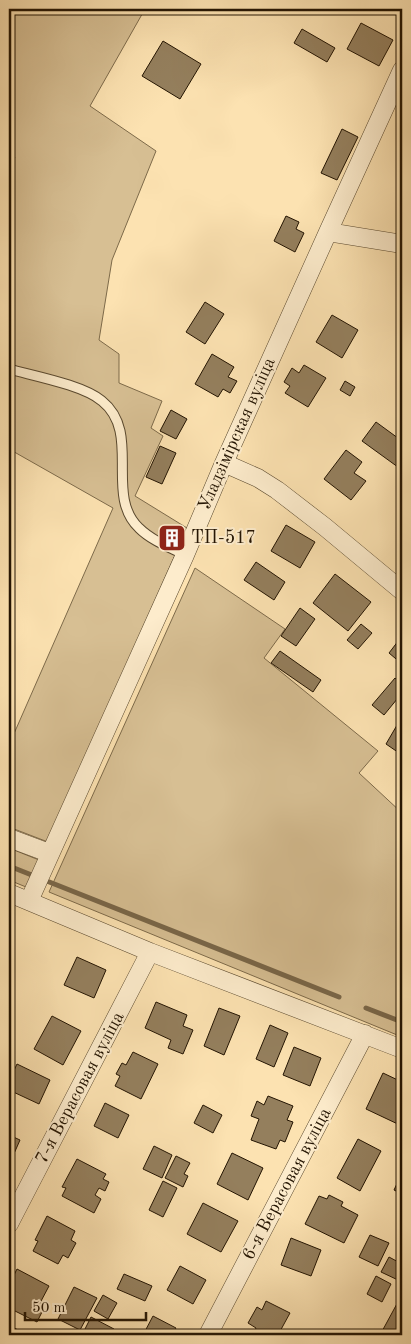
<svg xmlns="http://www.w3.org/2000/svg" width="411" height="1344" viewBox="0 0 411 1344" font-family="'Old Standard TT',serif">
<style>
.green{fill:#d7bf93;stroke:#7d6a4a}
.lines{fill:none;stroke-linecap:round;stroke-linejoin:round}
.stream{stroke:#796648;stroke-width:5}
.building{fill:#947f5d;stroke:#231402}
.lane-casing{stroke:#59482e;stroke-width:11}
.street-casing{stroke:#59482e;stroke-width:19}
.lane{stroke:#fdeccc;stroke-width:9}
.street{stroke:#fdeccc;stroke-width:18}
.labels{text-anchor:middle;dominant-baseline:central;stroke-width:4;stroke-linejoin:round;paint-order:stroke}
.street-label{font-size:18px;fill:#231402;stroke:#fdeccc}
.poi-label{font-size:18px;fill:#231402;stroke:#fdeccc;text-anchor:start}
</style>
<rect width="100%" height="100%" fill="#fce2b1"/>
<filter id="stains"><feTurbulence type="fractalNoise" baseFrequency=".004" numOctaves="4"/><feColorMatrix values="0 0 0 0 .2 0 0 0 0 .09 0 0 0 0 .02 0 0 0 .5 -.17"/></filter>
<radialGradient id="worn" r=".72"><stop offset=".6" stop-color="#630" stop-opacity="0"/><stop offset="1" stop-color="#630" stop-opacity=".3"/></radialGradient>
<path class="green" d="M9,9H145L90,106L156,151L112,260L99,340L119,354V383L162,401L151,428L163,436L135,496L187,528L48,842L9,827V745L113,508L9,449V169L15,157L9,154Z
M195,568L285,629L264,658L378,751L359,773L402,813V1037L49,892Z
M9,848L39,860L26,887L9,880Z"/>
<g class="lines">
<path class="stream" d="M9,866L339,997
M366,1008L402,1022"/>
</g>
<path class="building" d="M361,23L393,40L379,66L347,49Z
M302,29L335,48L327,62L294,43Z
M163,41L201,64L180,99L142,76Z
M342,129L358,137L337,180L321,173Z
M286,216L299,222L296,229L304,233L295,252L274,241Z
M205,302L224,314L205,344L186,332Z
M332,315L358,330L342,358L316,342Z
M212,354L234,367L228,377L237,381L230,393L223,389L218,397L195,384Z
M304,365L326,378L308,407L285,393L290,386L284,382L292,368L299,373Z
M345,381L355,387L350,396L340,390Z
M171,410L187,419L176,439L160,431Z
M376,422L402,441V470L362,441Z
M160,446L176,453L162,484L146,477Z
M346,450L362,462L354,473L366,481L351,500L324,479Z
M286,525L315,542L300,568L271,551Z
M168,530L180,537L176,545L164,539Z
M256,562L285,582L274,600L244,580Z
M335,574L371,602L348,631L313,603Z
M300,608L315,619L296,646L281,636Z
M361,624L372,633L358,649L347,640Z
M402,636V664L389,653Z
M280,651L321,680L313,692L271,663Z
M395,678L402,684V693L384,715L372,705Z
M400,720L402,722V755L386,744Z
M77,957L106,970L94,998L64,985Z
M156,1002L187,1015L183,1026L193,1030L183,1054L168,1048L171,1040L145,1028Z
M219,1008L240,1016L224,1055L204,1046Z
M52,1016L81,1031L63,1065L34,1049Z
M270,1025L288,1033L274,1067L256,1059Z
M294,1047L321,1058L310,1086L283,1075Z
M133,1052L158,1064L141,1099L115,1086L120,1076L116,1074L122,1063L126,1065Z
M17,1064L50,1080L39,1104L9,1090V1081Z
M383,1073L402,1082V1126L366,1109Z
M268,1096L293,1106L287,1120L293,1122L285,1142L280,1140L276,1149L251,1140L259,1119L251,1116L257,1101L264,1105Z
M105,1103L129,1115L118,1138L94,1126Z
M203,1105L222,1115L213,1133L194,1123Z
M9,1135L20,1140L9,1165Z
M358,1139L381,1151L360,1191L337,1178Z
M154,1146L172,1155L162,1178L143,1169Z
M232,1153L263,1168L248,1200L217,1184Z
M176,1156L190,1163L184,1174L188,1176L183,1187L165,1178Z
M77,1159L106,1174L103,1179L109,1182L105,1191L99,1188L95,1195L101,1199L94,1213L62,1196L66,1188L62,1187Z
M402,1173V1194L394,1190Z
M163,1181L177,1188L163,1217L149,1210Z
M329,1195L343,1202L341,1206L358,1215L344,1243L305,1224L319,1196L327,1199Z
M203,1203L238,1221L221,1252L187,1234Z
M47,1216L75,1231L71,1240L76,1243L68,1258L63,1255L58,1264L33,1251L38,1241L35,1240Z
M370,1235L389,1243L378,1266L359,1257Z
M291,1238L321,1250L311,1276L281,1265Z
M389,1257L402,1264V1271L398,1280L381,1272Z
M180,1266L206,1280L193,1304L167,1290Z
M17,1269L49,1286L40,1303L45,1306L37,1322L9,1308V1285Z
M124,1274L152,1286L145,1301L117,1289Z
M376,1276L391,1284L382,1302L367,1294Z
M74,1287L97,1298L80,1330L58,1319Z
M103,1295L117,1303L108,1319L94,1311Z
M399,1300L402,1302V1335H380Z
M266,1301L290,1313L278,1335H253L256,1328L248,1323L257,1307L262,1310Z
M153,1316L176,1328L172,1335H143Z
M91,1317L114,1329L111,1335H92L84,1331Z
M9,1325L27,1335H9Z"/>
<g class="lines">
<defs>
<path id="lane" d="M9,369C34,376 83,385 102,401C142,433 104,495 139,528C151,540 169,547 185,555"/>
<path id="street" d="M328,232L402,244
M224,463L258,478L277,490L325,527L402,591
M9,838L49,853
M9,893L150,952L402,1049
M29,901L185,555L224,463L328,232L402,70
M9,1224L150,952
M208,1335L365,1034"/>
</defs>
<use href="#lane" class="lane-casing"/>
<use href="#street" class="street-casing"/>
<use href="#lane" class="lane"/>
<use href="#street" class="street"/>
</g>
<defs>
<symbol id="building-square" viewBox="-11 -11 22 22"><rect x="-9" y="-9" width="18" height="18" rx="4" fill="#8f2418" stroke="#fdeccc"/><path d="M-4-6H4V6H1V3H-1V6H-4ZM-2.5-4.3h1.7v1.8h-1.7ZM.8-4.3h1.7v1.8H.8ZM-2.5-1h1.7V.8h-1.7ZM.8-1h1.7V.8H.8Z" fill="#fff"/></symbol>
</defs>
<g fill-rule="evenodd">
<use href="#building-square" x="156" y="522" width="32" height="32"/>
</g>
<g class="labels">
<g class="street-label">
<text transform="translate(237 434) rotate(-66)">Уладзімірская вуліца</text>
<text transform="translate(80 1088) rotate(-62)">7-я Верасовая вуліца</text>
<text transform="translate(287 1184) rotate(-62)">6-я Верасовая вуліца</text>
</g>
<g class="poi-label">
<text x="191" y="538">ТП-517</text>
</g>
</g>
<rect width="411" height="1344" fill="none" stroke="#fce2b1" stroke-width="30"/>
<rect x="10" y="10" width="391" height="1324" fill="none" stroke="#231402" stroke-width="2.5"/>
<rect x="15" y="15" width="381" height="1314" fill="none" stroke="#231402"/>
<path d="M25 1312v8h121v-8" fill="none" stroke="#231402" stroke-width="2.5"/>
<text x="32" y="1312" font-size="15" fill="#231402" stroke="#fdeccc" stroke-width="4" paint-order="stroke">50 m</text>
<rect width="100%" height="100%" filter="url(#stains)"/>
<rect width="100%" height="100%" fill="url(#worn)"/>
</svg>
